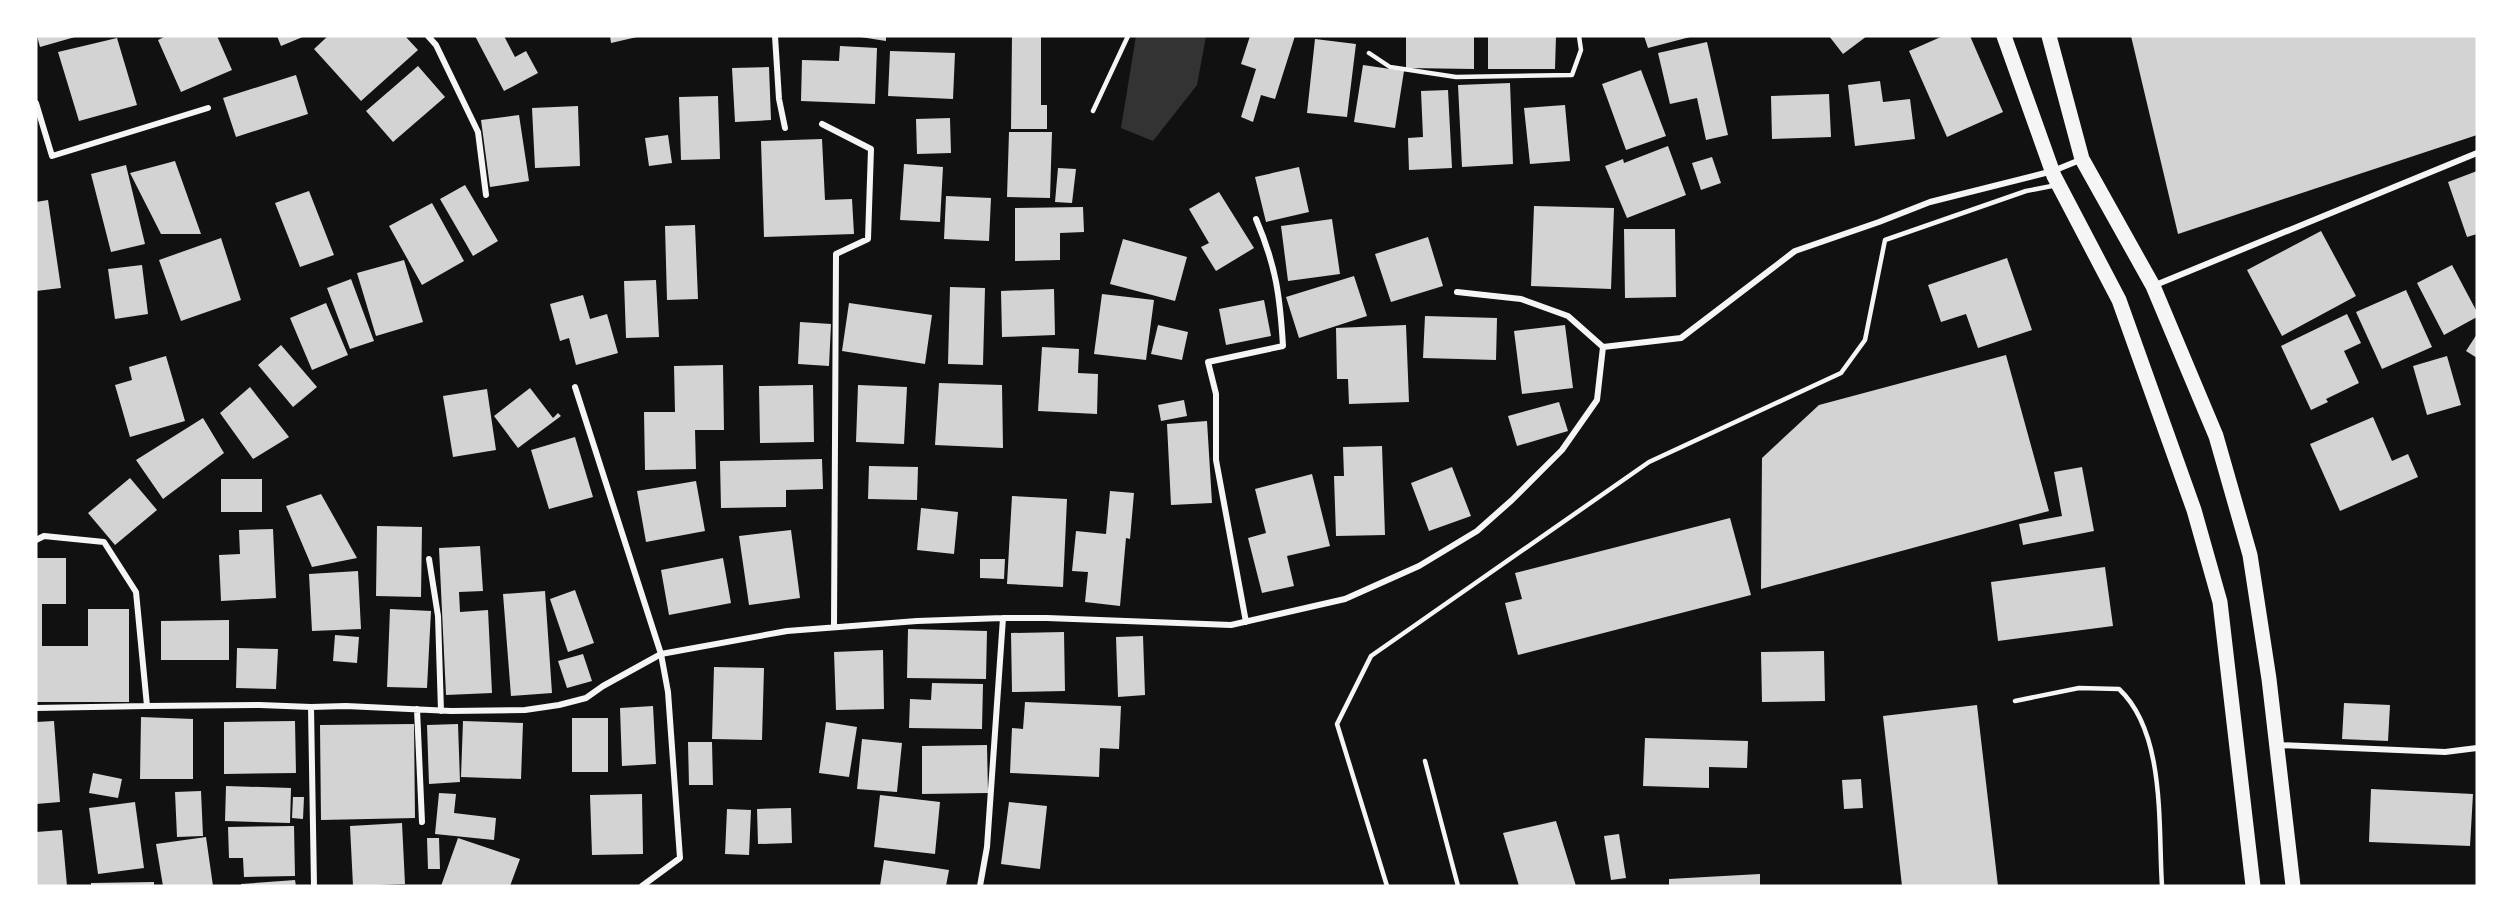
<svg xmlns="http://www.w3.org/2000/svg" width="2513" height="922" viewBox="0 0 2513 922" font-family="'Titillium Web',sans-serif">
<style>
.water{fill:#333}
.building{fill:#d3d3d3}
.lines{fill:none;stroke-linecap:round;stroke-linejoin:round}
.service{stroke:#f5f5f5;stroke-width:4.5}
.minor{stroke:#f5f5f5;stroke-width:6}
.primary{stroke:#f5f5f5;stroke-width:15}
</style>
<rect width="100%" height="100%" fill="#111"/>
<path class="water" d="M1136,36H1206L1197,85L1153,141L1121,128Z"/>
<path class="building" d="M37,36H75V37L40,47Z
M166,36H217L232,70L181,92L158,40Z
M277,36H305L281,46Z
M328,36H405L418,50L361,101L314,49Z
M475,36H504L515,57L526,51L538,73L504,91Z
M610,36H637V37L611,43Z
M854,36H886V41Z
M1012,36H1041V105H1047V129H1011Z
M1250,36H1295L1275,99L1261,95L1253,122L1241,117L1256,69L1241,64Z
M1406,36H1474V69L1406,68Z
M1488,36H1556L1555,69H1488Z
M1644,36H1690V37L1648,48Z
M1829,36H1867L1843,54Z
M1943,36H1970L2003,112L1947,137L1909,51Z
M2131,36H2477V135L2178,234Z
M117,38L137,105L79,121L58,52Z
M1315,39L1356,44L1347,117L1307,113Z
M1707,42L1728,135L1706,140L1697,98L1670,104L1658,53Z
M840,46L877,48L875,104L801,101L802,60L839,61Z
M890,51L955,53L953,99L888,96Z
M1363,65L1404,71L1395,128L1354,122Z
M418,66L445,97L393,142L366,111Z
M769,67L771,120L735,122L732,68Z
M1641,70L1666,136L1626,150L1602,84Z
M296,75L308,114L236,137L223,98Z
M1880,81L1883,102L1910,99L1915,139L1855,146L1848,85Z
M1510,83L1513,164L1462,167L1458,85Z
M1448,90L1452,168L1409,170L1408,138L1423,137L1421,91Z
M1829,94L1831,137L1772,139L1771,96Z
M718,96L720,159L681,160L679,97Z
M1565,105L1570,161L1530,164L1524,108Z
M578,106L580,166L535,168L532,108Z
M519,115L529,181L490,187L481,120Z
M950,118L951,153L917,154L916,119Z
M1009,132H1052L1050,198L1007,197Z
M668,135L672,163L649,166L645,138Z
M822,139L825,200L852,199L854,234L764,237L761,141Z
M1668,146L1686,195L1627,218L1605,166L1623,159L1624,163Z
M1712,157L1721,183L1701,190L1692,163Z
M175,161L201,234H161L130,173Z
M904,164L943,167L940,222L900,220Z
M126,165L145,244L111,252L91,174Z
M1299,167L1309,212L1266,222L1255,177Z
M1058,168L1076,169L1072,203L1055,202Z
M2477,171V234L2467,237L2448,182Z
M465,185L498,241L473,256L440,199Z
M309,191L334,255L300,267L275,203Z
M1219,192L1254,248L1216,271L1201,247L1209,243L1189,209Z
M946,196L991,198L989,241L944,239Z
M48,200L61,288L36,291V202Z
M432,203L464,261L422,285L389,226Z
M1534,206L1614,208L1611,289L1531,286Z
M1083,207L1084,232L1060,233V260L1015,261V208Z
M1332,219L1340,274L1288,281L1281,226Z
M695,225L698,299L667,300L665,226Z
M1624,229H1675L1676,297L1625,298Z
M2321,231L2356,296L2282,336L2247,270Z
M1428,237L1443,286L1391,302L1375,254Z
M221,238L241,300L181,321L159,260Z
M1123,239L1187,257L1175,301L1110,284Z
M2007,258L2032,330L1978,348L1966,314L1941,322L1928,285Z
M404,260L423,322L376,336L357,273Z
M142,265L148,314L115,319L108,269Z
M2452,265L2477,312V317L2444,335L2417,283Z
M1354,276L1367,316L1299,338L1286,297Z
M351,279L374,341L350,349L327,288Z
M656,280L659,337L626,338L624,281Z
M950,287L985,288L983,365L948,364Z
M1054,289L1055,335L1002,337L1001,291Z
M2406,290L2432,347L2382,369L2356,312Z
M1102,294L1154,300L1146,360L1094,354Z
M583,295L590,319L607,314L618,353L576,365L569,338L560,341L550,304Z
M1264,300L1271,336L1226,345L1219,309Z
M326,303L348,355L312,370L290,318Z
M849,303L932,315L925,364L842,351Z
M2347,314L2361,343L2344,351L2359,383L2326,399L2328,402L2311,410L2281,346Z
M1425,316L1497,318L1496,360L1423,358Z
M800,322L831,324L829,366L798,364Z
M1158,325L1188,332L1182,360L1151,354Z
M1406,325L1409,402L1349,404L1348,379H1337L1336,328Z
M1565,325L1573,388L1522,394L1514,331Z
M2477,334V358L2466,351Z
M281,345L317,387L293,407L258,365Z
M1042,347L1079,349L1078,373L1098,374L1097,414L1038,411Z
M2006,355L2049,511L1761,589L1762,458L1819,405Z
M166,356L185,421L130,437L115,385L132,380L129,367Z
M2447,356L2461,405L2427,415L2413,366Z
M723,365L724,430H695L696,469L645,470L644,412H675L674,366Z
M939,383L1002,385L1003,448L935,445Z
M813,385L814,442L760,443L759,386Z
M858,385L907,387L904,444L856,442Z
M250,387L289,437L253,459L220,413Z
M530,388L553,418L558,413L561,416L518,448L494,416Z
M487,389L496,450L453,457L443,396Z
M1184,400L1187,416L1161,421L1158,405Z
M1559,402L1568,431L1517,446L1508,416Z
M2373,417L2392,461L2408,454L2418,477L2340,511L2310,444Z
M203,418L224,453L163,499L136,460Z
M1207,421L1212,503L1171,505L1167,424Z
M575,437L593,497L549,509L531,450Z
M1382,446L1385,535L1336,536L1334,476H1344L1343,447Z
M822,459L823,489L786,490V507L721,508L720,461Z
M869,466L918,467L917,500L868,499Z
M1452,467L1471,516L1429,531L1411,483Z
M2082,467L2094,531L2023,545L2019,524L2062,516L2054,472Z
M1312,474L1330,546L1287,556L1294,586L1262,593L1248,538L1266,533L1255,489Z
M130,478L157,510L115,545L88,513Z
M221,479H262V512H221Z
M696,481L705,531L646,542L637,491Z
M1110,491L1134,493L1130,539L1126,538L1120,606L1085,602L1088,572L1072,571L1076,531L1106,534Z
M321,494L357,558L312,567L286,506Z
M1012,496L1067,499L1063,587L1007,584Z
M921,508L958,512L954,554L917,550Z
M1730,518L1751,595L1518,655L1505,603L1522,599L1515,573Z
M377,526L422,527L421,597L376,596Z
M273,529L276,598L221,601L219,555L240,554L239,530Z
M791,530L800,598L749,605L739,536Z
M480,546L483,591L459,592L460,612L488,610L492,693L446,695L439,548Z
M36,558H66V604H42V646H88V609H129V702H36Z
M723,558L731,603L669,615L661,570Z
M980,559H1005L1004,579L980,578Z
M2105,567L2113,626L1998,641L1991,582Z
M358,571L361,629L312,631L309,574Z
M575,590L594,643L568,652L550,599Z
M545,591L552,693L511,696L503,594Z
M390,609L431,611L427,688L387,687Z
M229,620V660H161V621Z
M908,629L987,631L986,679L907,678Z
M1064,632L1065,691L1012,692L1011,633Z
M335,635L359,637L357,663L333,661Z
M1143,636L1145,695L1118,697L1116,637Z
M237,648L278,649L276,689L236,688Z
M883,650L884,709L836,710L834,652Z
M1824,651L1825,701L1762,702L1761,652Z
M583,654L592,681L567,688L558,661Z
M714,667L764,668L762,740L712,739Z
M932,683L983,684L982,729L909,728L910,699L931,700Z
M1025,702L1121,706L1119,749L1100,748L1099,777L1010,773L1012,728L1023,729Z
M2344,703L2390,705L2388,741L2342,739Z
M1977,705L1998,886H1902L1883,716Z
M653,706L656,764L622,766L620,708Z
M141,717L193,719V779H140Z
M572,718H608V772H572Z
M54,721L60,802L36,804V722Z
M295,721L296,773L224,774V722Z
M463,721L523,723L521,779L461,777Z
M826,722L857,727L849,777L819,773Z
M414,724L415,818L321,820L320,725Z
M458,724L460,782L429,784L427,725Z
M1645,738L1748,741L1747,768L1709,767V788L1643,786Z
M862,739L902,743L897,792L857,789Z
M688,742H712L713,785H689Z
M987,745L988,793L922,794V746Z
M93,773L122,779L118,798L89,793Z
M1861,779L1863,808L1844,809L1842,780Z
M226,786L291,788L290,823L225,821Z
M2371,789L2473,794L2470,846L2369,842Z
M201,791L203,836L177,837L175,792Z
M439,793L456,794L454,813L496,818L494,840L435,834Z
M642,794L643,854L592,855L590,795Z
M880,795L940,802L935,854L874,847Z
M293,797H304L303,819L292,818Z
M135,802L144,868L98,874L89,808Z
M1009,802L1047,806L1040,869L1001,864Z
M791,808L792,843L758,844L757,809Z
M727,809L751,810L749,855L725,854Z
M1556,821L1576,886H1519L1503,833Z
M402,823L405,884L353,886L350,826Z
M294,826L295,876L244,877L243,858H229L228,827Z
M62,830L67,886H36V832Z
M1619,834L1626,878L1611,880L1604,836Z
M206,837L213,886H163L156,844Z
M427,838H439L440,869H428Z
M458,838L520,859L510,886H441Z
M884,860L949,870L946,886H880Z
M1760,874V886H1669V879Z
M295,880L296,886H241V884Z
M154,882V886H91V883Z"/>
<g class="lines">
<path class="service" d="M1369,53L1390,67L1456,77L1572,75L1581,50L1579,36
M1093,111L1128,36
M2015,701L2079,688L2119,689C2166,733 2158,826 2162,886
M1425,761L1458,886
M1387,886L1337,724L1371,656L1649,462L1841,373L1865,340L1885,240L2026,191L2057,185"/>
<path class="minor" d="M428,36L436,45L478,132L486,195
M775,36L779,99L785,128
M36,103L52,156L208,108
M822,124L871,149L868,239L836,254L834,627
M2153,286L2477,153
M1457,292L1521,299L1568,316L1603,347
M575,387L661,654L668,692L680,858L642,886
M36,540L44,536L104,542L136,592L147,706L36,708
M429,559L438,616L441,711
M1246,622L1216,460V394L1208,362L1283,346C1280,296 1276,266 1256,219
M147,706L260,705L311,707L346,706L451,711L525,710L559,705L586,698L603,686L661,654L787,631L917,621L1003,618H1047L1231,625L1345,599L1419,566L1477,531L1512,500L1562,450L1597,400L1603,347L1681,338L1795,251L1879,222L1930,202L2053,171L2080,160
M311,707L314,886
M417,709L422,822
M2278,745L2445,752L2477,748
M980,886L987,847L1003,618"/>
<path class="primary" d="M2004,36L2054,176L2119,300L2194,510L2220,602L2253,886
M2049,36L2082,159L2153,286L2216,436L2250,555L2269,679L2293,886"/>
</g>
<rect width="2513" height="922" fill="none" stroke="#ffffff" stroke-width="75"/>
</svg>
